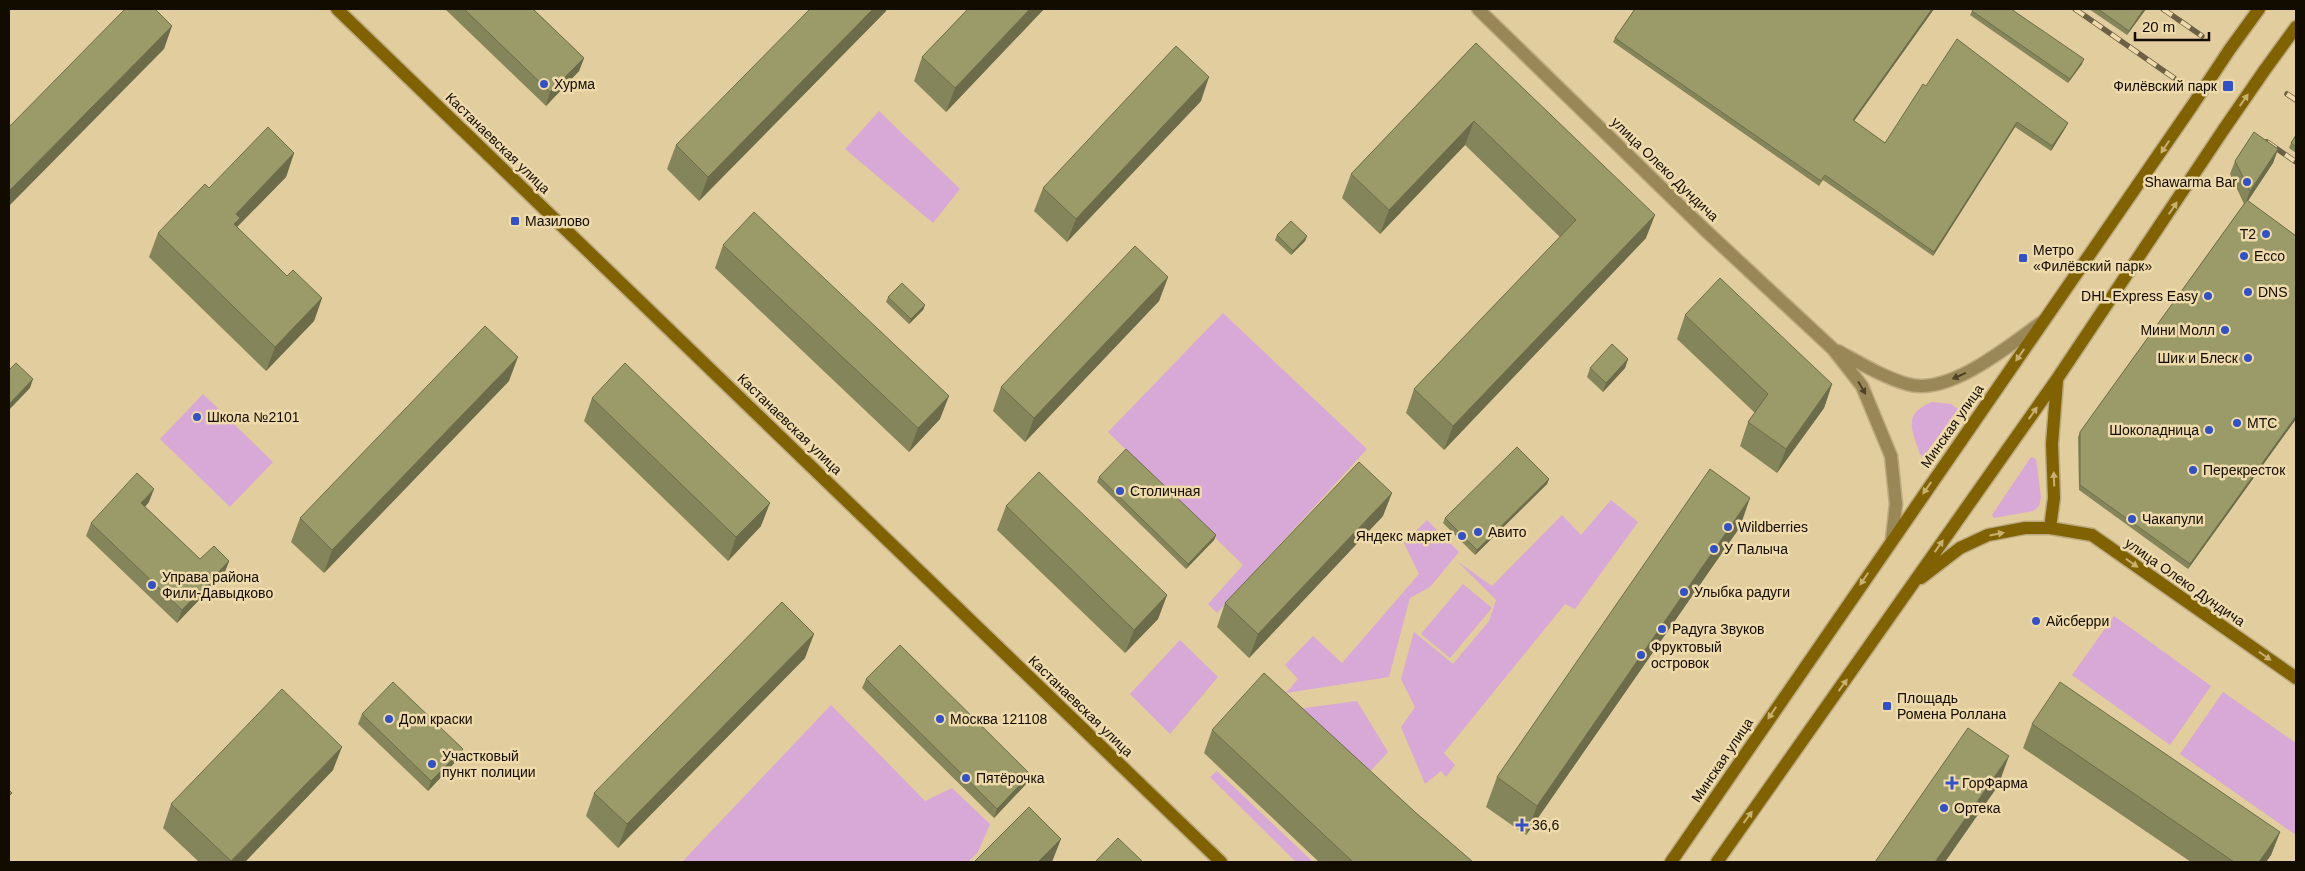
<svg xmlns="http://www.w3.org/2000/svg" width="2305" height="871" viewBox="0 0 2305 871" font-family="Helvetica,sans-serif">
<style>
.green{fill:#d8a8d6}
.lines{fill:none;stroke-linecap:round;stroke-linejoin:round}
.street-casing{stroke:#bcaa81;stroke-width:15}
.secondary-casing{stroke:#bcaa81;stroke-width:15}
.street{stroke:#9a8757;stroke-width:12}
.secondary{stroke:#806203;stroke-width:12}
.rail-casing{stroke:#6b5f44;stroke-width:5.5}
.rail{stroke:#eedaaa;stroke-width:4;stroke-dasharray:11;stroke-linecap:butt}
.secondary-bridge-casing{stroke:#bcaa81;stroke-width:15;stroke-linecap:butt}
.secondary-bridge{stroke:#806203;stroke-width:12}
.wall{fill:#85855b}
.shaded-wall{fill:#6c6c4a}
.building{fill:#9b9b6a;stroke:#6c6c4a}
.oneway{fill:#c8b070}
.oneway2{fill:#4f4327}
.poi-dot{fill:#3351c2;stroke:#eedaaa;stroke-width:2}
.labels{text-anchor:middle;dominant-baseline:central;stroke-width:5;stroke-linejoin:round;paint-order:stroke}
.poi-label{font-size:14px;fill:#120b00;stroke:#eedaaa;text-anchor:start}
.street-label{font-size:14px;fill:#120b00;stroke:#eedaaa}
</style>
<rect width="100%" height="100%" fill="#e1cd9d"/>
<path class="green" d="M879,111L960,189L933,223L845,149Z
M1223,313L1367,449L1217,613L1208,604L1243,565L1108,432Z
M203,394L273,462L230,507L160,439Z
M1932,402L1951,404L1958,409L1923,457L1920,454C1912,430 1902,414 1932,402Z
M2031,457L2036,459L2041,497L2039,506L2033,511L1994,518L1992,515Z
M1611,500L1638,522L1575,609L1565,604L1444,753L1455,765L1446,777L1441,771L1425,784L1401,727L1415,707L1401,679L1414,632L1453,664L1489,621L1496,600L1457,561L1492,586L1562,515L1581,535Z
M1427,520L1459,552L1430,587L1410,598L1389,677L1286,693L1298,679L1285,665L1313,636L1342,663L1419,574L1404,543Z
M1463,584L1492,608L1450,658L1421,634Z
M2114,616L2211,686L2170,745L2072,675Z
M1180,640L1218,677L1170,734L1130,694Z
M2223,692L2296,743V835L2180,754Z
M1357,701L1388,752L1365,777L1290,710Z
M831,705L925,801L952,788L990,824L978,852L968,862H682Z
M1217,771L1313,862H1296L1210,777Z"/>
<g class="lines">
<defs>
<path id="street" d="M1478,9L1704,229L1833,349L1862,386L1891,456L1896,504L1892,539
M1838,351C1860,363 1883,377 1907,384C1948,397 2010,345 2042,322"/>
<path id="secondary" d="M337,9L1221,862
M2230,49L2259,9
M2264,71L2296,27
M2050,528L2054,498L2052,444L2057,381
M1921,578L1960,548L1988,535L2025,528H2050L2092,535L2296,678
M1671,862L2192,106
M1717,862L2057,379L2224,129"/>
</defs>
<use href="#street" class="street-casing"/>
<use href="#secondary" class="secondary-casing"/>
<use href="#street" class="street"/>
<use href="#secondary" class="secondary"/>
<defs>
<path id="rail" d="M2075,9L2174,78
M2163,9L2202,36
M2287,94L2296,100
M2267,142L2296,162"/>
</defs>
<use href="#rail" class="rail-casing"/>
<use href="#rail" class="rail"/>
<defs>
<path id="secondary-bridge" d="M2192,106L2230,49
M2224,129L2264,71"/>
</defs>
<use href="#secondary-bridge" class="secondary-bridge-casing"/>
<use href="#secondary-bridge" class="secondary-bridge"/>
</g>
<path class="wall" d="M445,9H533L584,58L579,71L546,106Z
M968,9H1044L946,112L914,81L922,57Z
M1632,9H1934L1854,121L1885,143L1926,86L2066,127L2051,151L2015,127L1933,256L1823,180L1819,186L1613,42L1615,38L1634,10Z
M2089,9H2146L2127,35Z
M886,11L699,201L667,169L676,145Z
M1972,11L2082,64L2068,83L1970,15Z
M1476,43L1646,238L1444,450L1406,413L1414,389L1560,237L1465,145L1380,234L1342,198L1351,174Z
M1201,101L1067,242L1034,211L1043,188Z
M2296,135V153L2289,148L2291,143Z
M2278,149L2273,163L2248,201L2296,236V419L2188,569L2079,490L2078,437L2080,432L2244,204L2230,174L2235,161Z
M294,153L286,177L237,227L287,276L322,298L314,321L266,371L149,257L158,233L209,188Z
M1277,235L1307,236L1305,241L1291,255L1275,240Z
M723,245L940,419L909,452L715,268Z
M1168,277L1159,301L1025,442L993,411L1001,387Z
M888,297L925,305L923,310L909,324L886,302Z
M1685,315L1832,384L1824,408L1777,473L1740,446L1748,422L1755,413L1677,339Z
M1628,359L1625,368L1603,392L1587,377L1590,368Z
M509,381L324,573L291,542L300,518Z
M592,398L761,526L728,561L584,421Z
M1099,477L1216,535L1214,540L1186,569L1097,482Z
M1549,479L1547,484L1475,555L1443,523L1445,518Z
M149,502L145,507L200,559L229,561L224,574L177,623L86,536L91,523Z
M1006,506L1167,595L1158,619L1125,653L997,530Z
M1383,516L1249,658L1217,627L1225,603Z
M1740,527L1526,835L1486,807L1497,777Z
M805,658L618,848L586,816L594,793Z
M866,679L1027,783L994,818L862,688Z
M362,714L463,749L459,758L428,791L358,724Z
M2032,724L2280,832L2271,855L2266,862H2191L2023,748Z
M1212,730L1415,812L1473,862H1319L1204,753Z
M333,770L245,862H199L163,828L171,804Z"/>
<path class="shaded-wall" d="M873,9H887L886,11L699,201L708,177Z
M1030,9H1044L946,112L955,88Z
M1932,9H1934L1851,125L1853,120Z
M2144,9H2146L2127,35L2129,31Z
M172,26L164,49L9,206V191Z
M584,58L579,71L546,106L550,92Z
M2084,59L2082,64L2068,83L2070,79Z
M1209,77L1201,101L1067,242L1076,219Z
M1474,121L1465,145L1380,234L1389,210Z
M2017,122L2015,127L1933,256L1934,252Z
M2068,123L2066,127L2051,151L2052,146Z
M2278,149L2273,163L2245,205L2250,191Z
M294,153L286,177L236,228L231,241L236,214Z
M1655,215L1646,238L1444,450L1453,426Z
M1307,236L1305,241L1291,255L1293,251Z
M1168,277L1159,301L1025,442L1034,418Z
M322,298L314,321L266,371L275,347Z
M925,305L923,310L909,324L911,319Z
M518,357L509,381L324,573L332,550Z
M1628,359L1625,368L1603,392L1606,383Z
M33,379L30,388L9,410V404Z
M1832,384L1824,408L1777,473L1786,449Z
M949,396L940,419L909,452L918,428Z
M2296,416V419L2188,569L2190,564Z
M1549,479L1547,484L1475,555L1477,550Z
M154,489L149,502L136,516L141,503Z
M1392,493L1383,516L1249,658L1258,634Z
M1750,498L1740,527L1526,835L1537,806Z
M770,503L761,526L728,561L736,537Z
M1216,535L1214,540L1186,569L1188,564Z
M229,561L224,574L177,623L182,610Z
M1167,595L1158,619L1125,653L1134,630Z
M814,634L805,658L618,848L627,824Z
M342,747L333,770L245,862H231Z
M463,749L459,758L428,791L431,781Z
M2009,756L1998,786L1945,862H1935Z
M1030,774L1027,783L994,818L997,809Z
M2280,832L2271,855L2266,862H2259Z
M1061,839L1052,862H1038Z"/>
<path class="building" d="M125,9H155L172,26L9,191V127Z
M464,9H533L584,58L550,92Z
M810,9H873L708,177L676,145Z
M968,9H1030L955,88L922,57Z
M1635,9H1932L1853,120L1885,143L1923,84L1926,86L1957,39L2068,123L2052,146L2017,122L1934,252L1825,175L1821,181L1615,38Z
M1973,9H2011L2084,59L2070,79L1972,11Z
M2098,9H2144L2129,31Z
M1476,43L1655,215L1453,426L1414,389L1576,220L1474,121L1389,210L1351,174Z
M1176,46L1209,77L1076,219L1043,188Z
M268,127L294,153L236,214L240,218L234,224L287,276L293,270L322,298L275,347L158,233L205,184L209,188Z
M2254,132L2278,149L2250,191L2235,161Z
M2296,135V147L2291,143Z
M2247,200L2296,236V416L2190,564L2080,485V432Z
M754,212L949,396L918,428L723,245Z
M1291,221L1307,236L1293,251L1277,235Z
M1135,246L1168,277L1034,418L1001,387Z
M1720,278L1832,384L1786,449L1748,422L1768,394L1685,315Z
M902,283L925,305L911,319L888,297Z
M485,326L518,357L332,550L300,518Z
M1612,344L1628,359L1606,383L1590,368Z
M16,363L33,379L9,404V370Z
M625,363L770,503L736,537L592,398Z
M1517,447L1549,479L1477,550L1445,518Z
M1126,449L1216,535L1188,564L1099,477Z
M1359,462L1392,493L1258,634L1225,603Z
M1710,469L1750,498L1537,806L1497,777Z
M1039,472L1167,595L1134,630L1006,506Z
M137,473L154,489L141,503L200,559L214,546L229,561L182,610L91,523Z
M782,602L814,634L627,824L594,793Z
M900,645L1030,774L997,809L866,679Z
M1264,673L1415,812L1473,862H1353L1212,730Z
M393,682L463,749L431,781L362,714Z
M2060,682L2280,832L2259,862H2234L2032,724Z
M282,689L342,747L231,861L171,804Z
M1968,728L2009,756L1935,862H1875Z
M9,790L12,793L9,796Z
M1029,807L1061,839L1038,862H974Z
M1118,838L1143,862H1095Z"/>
<defs><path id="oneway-solid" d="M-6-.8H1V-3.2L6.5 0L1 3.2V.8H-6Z" transform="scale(1.25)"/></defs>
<g class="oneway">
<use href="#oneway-solid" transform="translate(2244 100) rotate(-55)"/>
<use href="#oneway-solid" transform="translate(2165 147) rotate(124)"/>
<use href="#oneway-solid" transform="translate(2173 208) rotate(-56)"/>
<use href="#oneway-solid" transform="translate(2020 355) rotate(125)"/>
<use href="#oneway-solid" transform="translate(2033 413) rotate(-55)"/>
<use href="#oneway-solid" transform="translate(2054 479) rotate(-92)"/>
<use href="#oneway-solid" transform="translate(1927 488) rotate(125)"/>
<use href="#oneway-solid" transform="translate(1997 534) rotate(-11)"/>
<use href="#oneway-solid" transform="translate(1939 546) rotate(-55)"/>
<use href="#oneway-solid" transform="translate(2132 563) rotate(35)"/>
<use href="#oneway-solid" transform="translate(1864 579) rotate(124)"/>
<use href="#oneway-solid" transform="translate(2265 656) rotate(35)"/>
<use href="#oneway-solid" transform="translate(1843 685) rotate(-54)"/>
<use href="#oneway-solid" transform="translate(1772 713) rotate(124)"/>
<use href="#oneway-solid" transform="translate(1748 817) rotate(-54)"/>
</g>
<g class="oneway2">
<use href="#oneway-solid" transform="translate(1959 376) rotate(156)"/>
<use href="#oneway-solid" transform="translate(1862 388) rotate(60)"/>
</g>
<g class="poi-dot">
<circle cx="544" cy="84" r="5"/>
<rect x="2222" y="80" width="12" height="12" rx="2.5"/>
<circle cx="2247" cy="182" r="5"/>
<rect x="510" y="216" width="10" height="10" rx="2.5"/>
<circle cx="2266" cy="234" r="5"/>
<circle cx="2244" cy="256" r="5"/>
<rect x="2018" y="253" width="10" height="10" rx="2.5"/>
<circle cx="2248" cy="292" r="5"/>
<circle cx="2208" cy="296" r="5"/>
<circle cx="2225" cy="330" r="5"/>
<circle cx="2248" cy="358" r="5"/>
<circle cx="197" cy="417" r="5"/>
<circle cx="2237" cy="423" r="5"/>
<circle cx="2209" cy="430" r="5"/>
<circle cx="2193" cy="470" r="5"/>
<circle cx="1120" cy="491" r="5"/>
<circle cx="2132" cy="519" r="5"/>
<circle cx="1728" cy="527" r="5"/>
<circle cx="1478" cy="532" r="5"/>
<circle cx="1462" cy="536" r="5"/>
<circle cx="1714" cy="549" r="5"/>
<circle cx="152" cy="585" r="5"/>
<circle cx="1684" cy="592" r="5"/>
<circle cx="2036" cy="621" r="5"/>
<circle cx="1662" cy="629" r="5"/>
<circle cx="1641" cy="655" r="5"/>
<rect x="1882" y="701" width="10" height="10" rx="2.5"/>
<circle cx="389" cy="719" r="5"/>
<circle cx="940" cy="719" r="5"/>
<circle cx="432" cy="764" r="5"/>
<circle cx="966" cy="778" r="5"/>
<path d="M1949.5 775.5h5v5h5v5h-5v5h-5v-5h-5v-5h5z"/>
<circle cx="1944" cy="808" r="5"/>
<path d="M1519.5 817.5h5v5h5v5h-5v5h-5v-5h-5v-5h5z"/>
</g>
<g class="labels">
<g class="poi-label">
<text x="554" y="84">Хурма</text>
<text x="2217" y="86" text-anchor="end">Филёвский парк</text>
<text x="2237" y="182" text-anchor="end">Shawarma Bar</text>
<text x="525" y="221">Мазилово</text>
<text x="2256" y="234" text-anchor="end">T2</text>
<text x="2033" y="250">Метро<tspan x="2033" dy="16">«Филёвский парк»</tspan></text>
<text x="2254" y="256">Ecco</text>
<text x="2258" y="292">DNS</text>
<text x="2198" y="296" text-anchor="end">DHL Express Easy</text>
<text x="2215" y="330" text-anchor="end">Мини Молл</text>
<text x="2238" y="358" text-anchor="end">Шик и Блеск</text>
<text x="207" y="417">Школа №2101</text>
<text x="2247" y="423">МТС</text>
<text x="2199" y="430" text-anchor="end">Шоколадница</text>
<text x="2203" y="470">Перекресток</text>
<text x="1130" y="491">Столичная</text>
<text x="2142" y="519">Чакапули</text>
<text x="1738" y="527">Wildberries</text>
<text x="1488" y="532">Авито</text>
<text x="1452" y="536" text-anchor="end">Яндекс маркет</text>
<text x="1724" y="549">У Палыча</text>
<text x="162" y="577">Управа района<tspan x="162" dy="16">Фили-Давыдково</tspan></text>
<text x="1694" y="592">Улыбка радуги</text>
<text x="2046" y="621">Айсберри</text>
<text x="1672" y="629">Радуга Звуков</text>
<text x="1651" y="647">Фруктовый<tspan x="1651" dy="16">островок</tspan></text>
<text x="1897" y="698">Площадь<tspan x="1897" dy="16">Ромена Роллана</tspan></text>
<text x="399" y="719">Дом краски</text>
<text x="950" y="719">Москва 121108</text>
<text x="442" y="756">Участковый<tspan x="442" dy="16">пункт полиции</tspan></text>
<text x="976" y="778">Пятёрочка</text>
<text x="1962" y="783">ГорФарма</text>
<text x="1954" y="808">Ортека</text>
<text x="1532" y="825">36,6</text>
</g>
<g class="street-label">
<text transform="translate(498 143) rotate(44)">Кастанаевская улица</text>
<text transform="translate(1665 169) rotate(44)">улица Олеко Дундича</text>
<text transform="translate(790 424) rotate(44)">Кастанаевская улица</text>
<text transform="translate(1952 426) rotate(-55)">Минская улица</text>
<text transform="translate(2185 582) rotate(35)">улица Олеко Дундича</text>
<text transform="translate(1081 706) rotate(44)">Кастанаевская улица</text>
<text transform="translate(1722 760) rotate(-56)">Минская улица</text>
</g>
</g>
<rect width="2305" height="871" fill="none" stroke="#120b00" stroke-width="20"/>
<path d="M2135 32v8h74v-8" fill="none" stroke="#120b00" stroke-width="2.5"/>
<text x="2142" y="32" font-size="15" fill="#120b00" stroke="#eedaaa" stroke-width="4" paint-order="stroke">20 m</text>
</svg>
